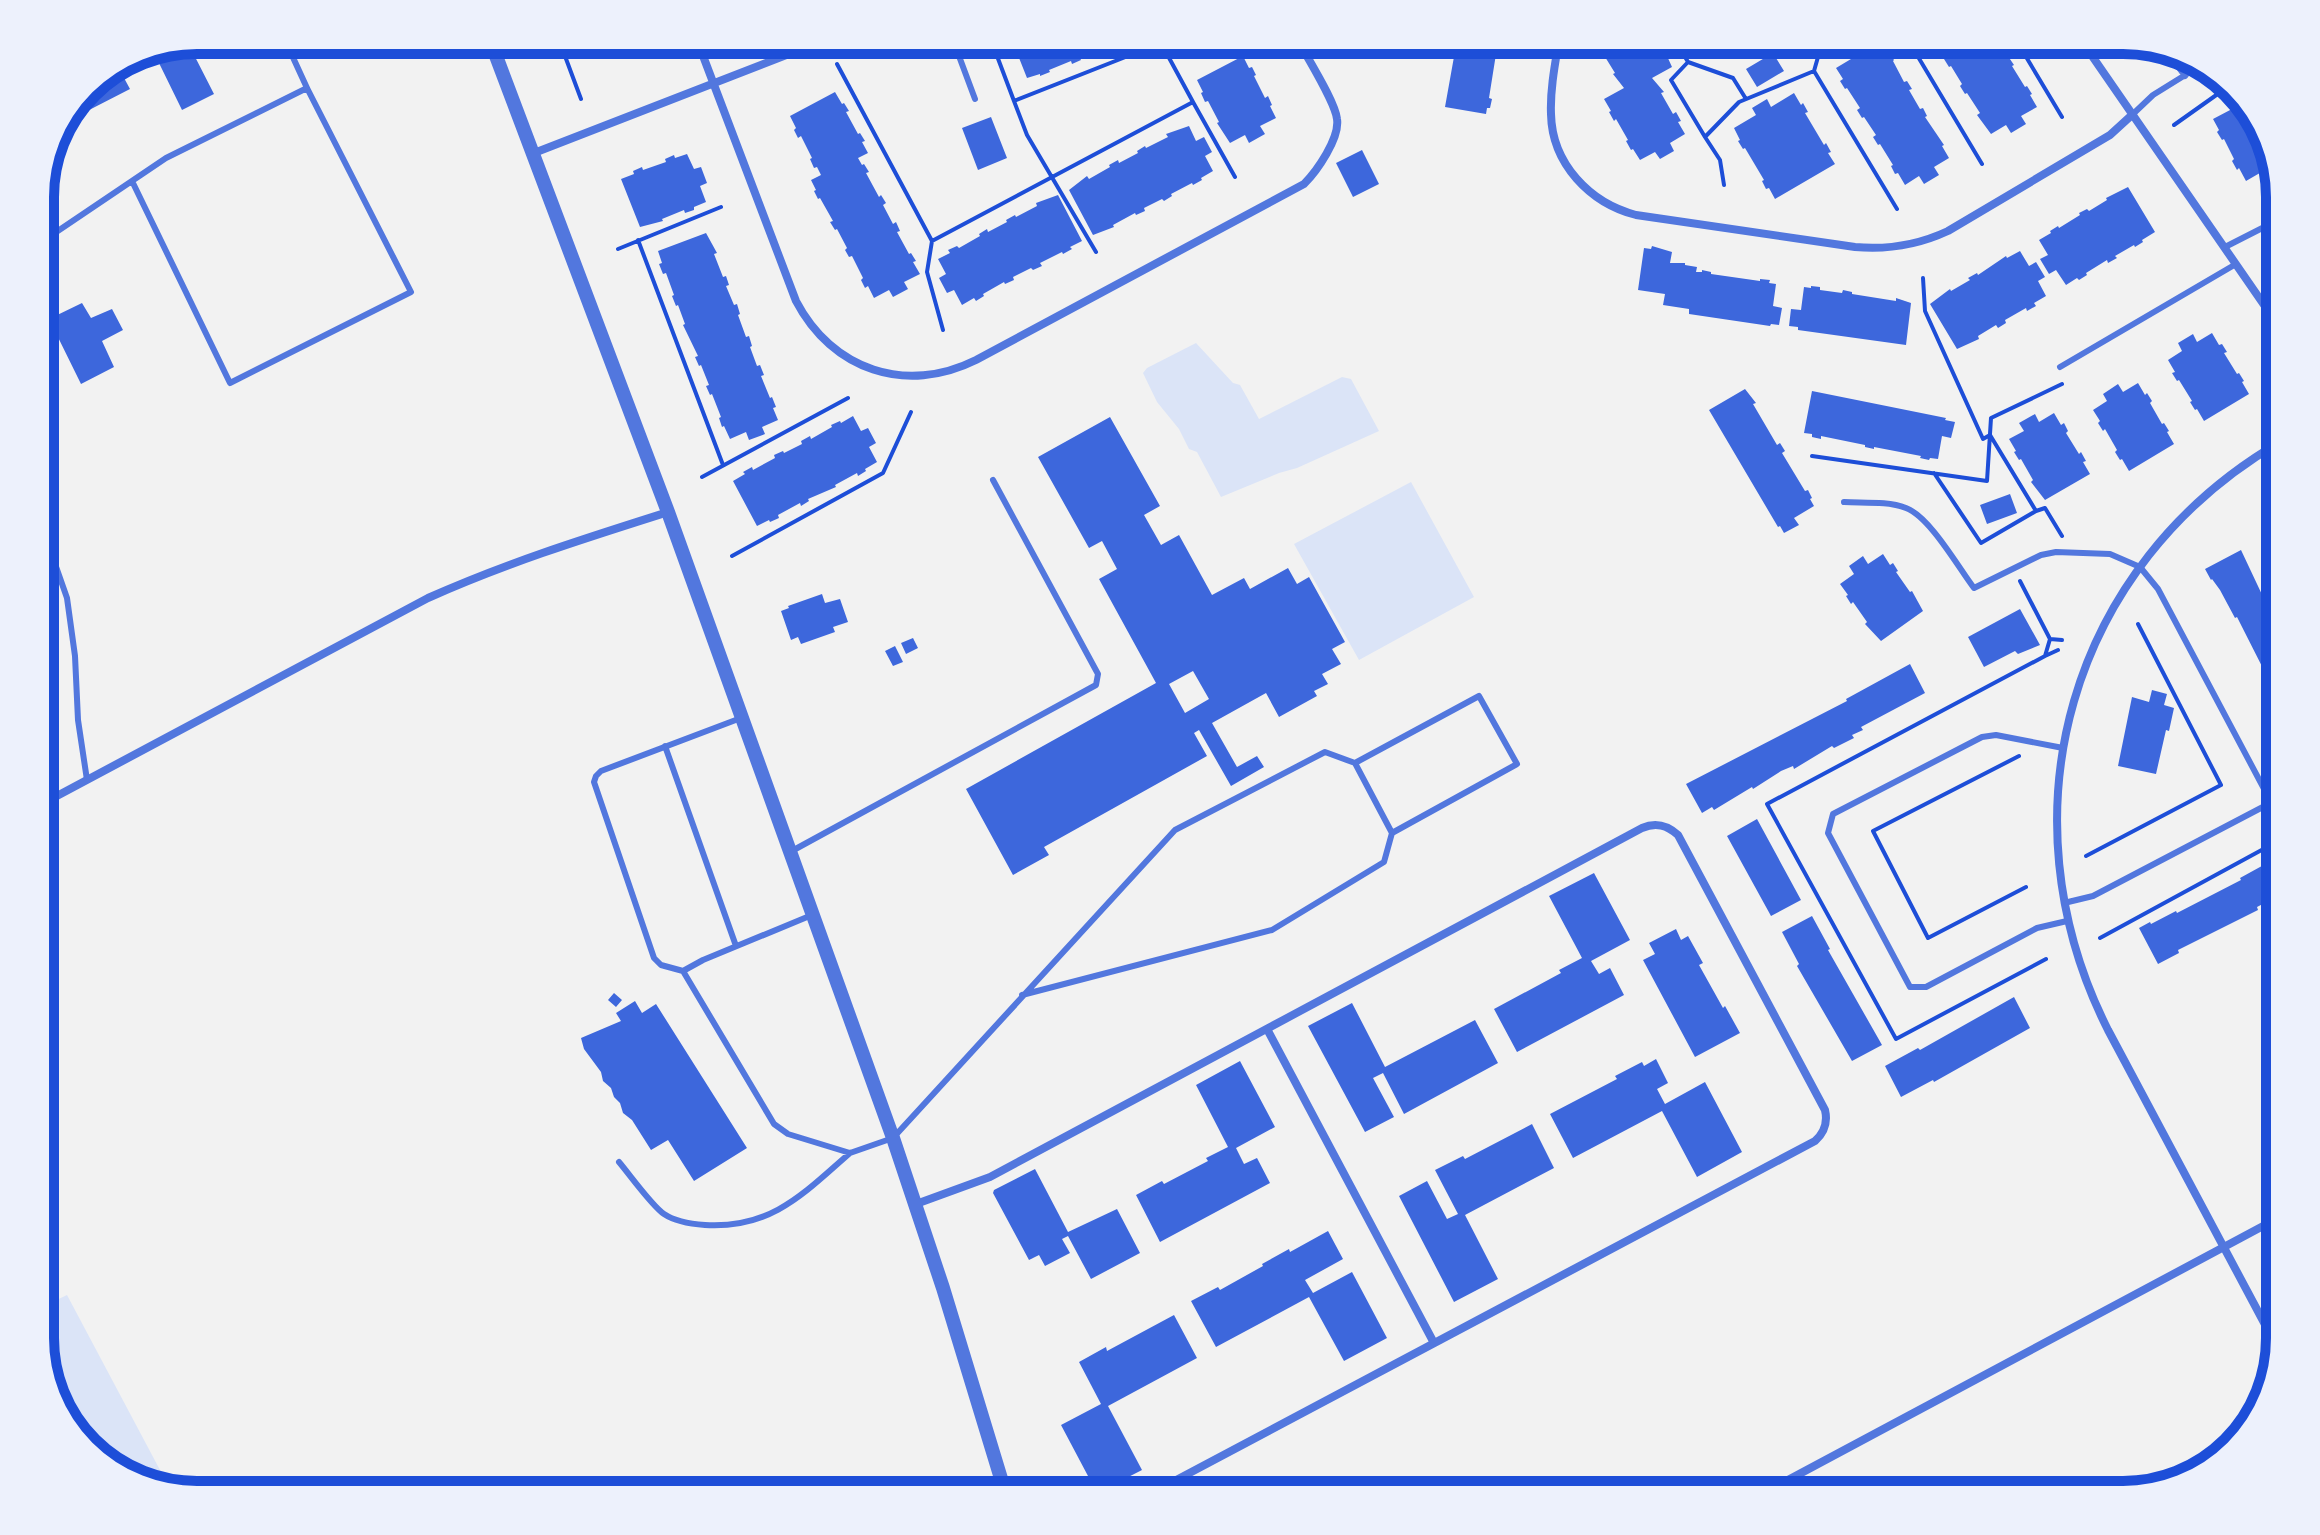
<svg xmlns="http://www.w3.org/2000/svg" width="2320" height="1535" viewBox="0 0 2320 1535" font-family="'Times New Roman',serif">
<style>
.green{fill:#dbe4f7}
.building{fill:#3d67dc;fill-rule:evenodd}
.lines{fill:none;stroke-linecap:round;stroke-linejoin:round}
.path{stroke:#1d4ed8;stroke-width:4}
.service{stroke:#5277de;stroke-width:6}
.minor{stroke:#5277de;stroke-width:8}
.tertiary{stroke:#5277de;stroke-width:14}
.rim{fill:none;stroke:#1d4ed8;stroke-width:10}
</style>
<rect width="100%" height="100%" fill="#f2f2f2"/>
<path class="green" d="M1196,343L1233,383L1240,385L1259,419L1342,377L1351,379L1379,431L1297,468L1279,473L1221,497L1197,452L1189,449L1179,429L1157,402L1143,373L1147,368Z
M1411,482L1474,597L1359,660L1294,544Z
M67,1295L169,1487L109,1468L61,1416L40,1348V1308Z"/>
<path class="building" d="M1012,40H1126L1109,47L1111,49L1101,52L1100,50L1080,58L1081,60L1072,64L1071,61L1049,70L1050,72L1040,76V74L1027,78Z
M1457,40H1499L1498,45L1501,46L1499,55L1496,54L1489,98L1492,99L1490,108H1487L1486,114L1445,107Z
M1596,40H1656L1660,47L1662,45L1672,67L1652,78L1664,92L1661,93L1673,114L1676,112L1681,121L1678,122L1685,134L1670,143L1674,151L1660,159L1655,152L1640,160L1633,149L1631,150L1626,141L1628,140L1616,119L1614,121L1609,112L1611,111L1604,99L1624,88L1613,74L1615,73L1602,52L1600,53L1595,45L1598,43Z
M1694,40H1738L1743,49L1728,57L1723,50L1708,58Z
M1936,40H1997L2014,65L2012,66L2025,87L2027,86L2032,94L2030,95L2037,107L2021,116L2026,124L2011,133L2006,125L1991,134L1977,115L1980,113L1967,93L1965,94L1960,86L1962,84L1951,66L1949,67L1944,59L1946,57Z
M1881,41L1894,60L1893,61L1904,82L1907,81L1912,89L1909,90L1920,109L1923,108L1927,116L1925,117L1944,145L1942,146L1949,158L1934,167L1939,175L1924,184L1919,176L1905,185L1898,173L1895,174L1891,166L1893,165L1880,144L1878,145L1873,137L1876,135L1864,117L1862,118L1857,110L1860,108L1847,88L1845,89L1840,81L1843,79L1836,68Z
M190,47L214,94L182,110L159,63Z
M1773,53L1784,71L1757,87L1746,69Z
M1243,56L1249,68L1252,67L1256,75L1254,76L1265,98L1268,96L1272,105L1270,106L1276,118L1260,126L1265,134L1249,143L1245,135L1230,143L1217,123L1219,122L1208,101L1205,102L1201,93L1203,92L1197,80Z
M117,65L130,89L56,127L86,86Z
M835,92L842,104L844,103L849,111L846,112L858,134L860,133L865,141L862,142L868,153L858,158L862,165L864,164L869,172L866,173L879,197L881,195L886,203L883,205L893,224L896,222L900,231L897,232L909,254L911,253L916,261L913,262L920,274L904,282L908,289L893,297L889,290L874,298L868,286L865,288L861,280L863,278L852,256L849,257L845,250L847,248L837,229L835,230L830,222L833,221L820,198L818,199L814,191L816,190L811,180L821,175L817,167L814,168L810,159L812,158L801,136L798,138L794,130L796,128L790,116Z
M1794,93L1801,105L1803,103L1808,112L1805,113L1824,145L1826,143L1831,152L1828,153L1835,164L1775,199L1769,188L1766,189L1762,181L1764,180L1745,148L1743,149L1738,141L1740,140L1734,128L1756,115L1752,108L1767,99L1771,107Z
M2239,102L2240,105L2244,102L2259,119L2273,169L2266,173L2265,170L2246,181L2239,168L2237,170L2232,161L2234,159L2224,139L2222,140L2217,132L2219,130L2213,119L2232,109L2231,107Z
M991,117L1007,158L978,170L962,128Z
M1189,126L1196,141L1204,137L1212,152L1205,156L1213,171L1201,178L1202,180L1193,185L1192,183L1171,194L1172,196L1164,201L1162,199L1144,208L1145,211L1136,215L1135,213L1113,225L1114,227L1093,235L1069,190L1087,176L1089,179L1110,167L1109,165L1118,160L1119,163L1138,153L1137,151L1145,146L1146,148L1168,137L1166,134Z
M1362,150L1379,184L1353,197L1336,163Z
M687,154L694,169L701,167L707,183L700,186L706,202L694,207V210L685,213L684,210L662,219L663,221L640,227L621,179L634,174L633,171L642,167L643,170L666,162L665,159L674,155L675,158Z
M2128,187L2155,232L2142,240L2143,242L2135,247L2134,245L2115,256L2117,258L2108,263L2107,260L2086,273L2087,275L2079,280L2077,278L2066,285L2056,270L2049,274L2040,259L2048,255L2039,240L2051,233L2050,231L2058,226L2059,228L2080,215L2079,213L2087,209L2089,211L2107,200L2106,198Z
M1058,195L1082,241L1070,247L1072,249L1063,254L1062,252L1040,263L1042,266L1033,270L1031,268L1013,277L1014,280L1005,284L1004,282L983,294L984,296L976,301L974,298L962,305L954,290L947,293L939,278L946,274L938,259L950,253L948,250L957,246L959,248L980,236L979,234L987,229L988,232L1007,222L1006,220L1015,215L1016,217L1037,206L1036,203Z
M706,233L717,253L714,254L723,277L726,276L729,285L726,286L734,305L737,304L740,314L738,315L746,337L749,336L752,346L750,347L757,366L760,365L764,375L761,376L770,398L772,397L776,407L773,408L778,420L762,427L765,434L749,440L746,432L730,439L724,426L722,427L719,418L721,417L712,394L710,395L706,386L709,385L701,365L699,366L695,357L698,356L683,325L685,324L678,305L676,306L672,296L674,295L666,273L663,274L659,264L662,263L658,251Z
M1652,246L1672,252L1670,263H1685V265L1697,267L1696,272H1702V270L1711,272V274L1760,281V279L1770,280L1769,283L1776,284L1773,306L1782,308L1779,325L1771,324L1770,326L1689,314V309L1663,305L1665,294L1638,290L1644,248L1651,249Z
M2020,251L2029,266L2036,262L2045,277L2038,281L2046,296L2034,303L2036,306L2027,311L2026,308L2005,320L2006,323L1998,328L1996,325L1978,336L1979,339L1957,349L1930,304L1950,289L1951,291L1970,280L1968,278L1977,273L1978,275L2006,256L2007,258Z
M1811,286L1820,287V290L1842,293L1843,290L1852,292V294L1896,301V298L1911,303L1906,345L1798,330V327L1789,326L1791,309L1801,310L1804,287L1811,288Z
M82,303L91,318L112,309L123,330L102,341L114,367L81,384L49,319Z
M2212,333L2219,345L2222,344L2227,352L2224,353L2237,374L2239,373L2244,381L2242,382L2249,394L2204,421L2197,409L2195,410L2190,402L2192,401L2179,380L2177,381L2172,373L2175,372L2168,360L2182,351L2178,343L2193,334L2197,342Z
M2138,383L2145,395L2147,393L2152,401L2150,403L2162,424L2164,423L2169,431L2167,432L2174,444L2129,471L2122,459L2120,460L2115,452L2117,450L2105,429L2103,431L2098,423L2100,421L2093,410L2107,401L2103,394L2118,384L2123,392Z
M1745,389L1756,403L1753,404L1777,445L1780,443L1785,451L1782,453L1805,491L1808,490L1812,498L1810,499L1814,506L1794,518L1799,525L1784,533L1780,526L1778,527L1709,410Z
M1812,391L1946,418L1945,420L1955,422L1951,438L1942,436L1938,459L1930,458L1929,460L1920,458L1921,456L1874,447V449L1865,447V445L1821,436V439L1812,437V434L1804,433Z
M2054,413L2061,425L2064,423L2068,431L2066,433L2079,454L2081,452L2086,461L2083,462L2090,474L2045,500L2031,482L2033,480L2021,459L2019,460L2014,452L2016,451L2009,439L2024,431L2019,423L2035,414L2039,422Z
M853,416L861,431L868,428L876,443L869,447L877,462L865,469L866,471L858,476L857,473L835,485L836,487L808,499L809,501L801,506L800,503L778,515L779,518L770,522L769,520L757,526L733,481L745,474L743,472L752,467L753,470L775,458L774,455L783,451L784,453L802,444L801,441L810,436L811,439L832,427L831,425L840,421L841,423Z
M1110,417L1160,506L1144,515L1161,545L1179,535L1212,595L1244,578L1250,589L1288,568L1297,584L1309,577L1345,642L1332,649L1341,664L1322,674L1328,684L1314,691L1317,696L1279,717L1266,693L1212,723L1237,767L1257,756L1264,767L1231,786L1199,730L1194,733L1207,756L1044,847L1049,855L1013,875L966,789L1156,683L1099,579L1117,569L1102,541L1089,548L1038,457ZM1193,671L1209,699L1185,713L1169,684Z
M2010,494L2017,513L1987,524L1980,505Z
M2241,550L2265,601L2267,600L2280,625V702L2237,617L2235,618L2220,590L2212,579L2211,580L2205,569Z
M1883,554L1890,565L1893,563L1898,571L1896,572L1910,592L1912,591L1923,611L1881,641L1865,624L1867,622L1853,602L1851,604L1846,596L1848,595L1840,584L1854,574L1849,566L1863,556L1868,564Z
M822,594L825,603L840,599L848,622L833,627L835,632L801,644L798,637L791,640L781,611L789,608L788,606Z
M2020,609L2040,645L2018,654L2015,651L1984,667L1968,637Z
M913,638L918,648L906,654L901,643Z
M895,646L903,662L893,666L885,651Z
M1910,664L1925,693L1861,727L1863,730L1852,735L1854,738L1834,748L1832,746L1794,769L1793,766L1781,771L1753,789L1752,787L1714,810L1712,807L1702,813L1686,784L1847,701L1846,699Z
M2152,690L2167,694L2164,705L2174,708L2169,731L2166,730L2156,774L2118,766L2132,697L2149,702Z
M1757,819L1801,900L1771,916L1727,836Z
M2280,856V895L2257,907L2258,910L2178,950L2179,953L2158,964L2139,928L2150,922L2151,924L2176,911L2177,913L2241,880L2240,878Z
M1594,873L1630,940L1591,961L1599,974L1610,968L1624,995L1517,1052L1494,1009L1561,973L1559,970L1582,958L1549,896Z
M1812,916L1830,949L1828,950L1882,1045L1852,1061L1797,966L1799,964L1782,932Z
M1676,929L1681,940L1688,936L1703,963L1699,965L1723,1008L1725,1006L1740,1033L1695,1057L1643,960L1655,954L1649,943Z
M614,993L622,1000L616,1007L608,1000Z
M2014,997L2030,1028L1934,1082L1933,1080L1901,1097L1885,1066L1918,1048L1920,1050Z
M635,1001L642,1013L656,1004L747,1148L694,1181L668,1140L651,1150L632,1120L623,1113L620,1103L614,1097L611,1088L603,1081L601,1072L584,1049L581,1038L621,1021L616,1013Z
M1352,1003L1385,1067L1475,1020L1498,1063L1404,1114L1383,1073L1373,1078L1394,1117L1365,1132L1308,1026Z
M1656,1059L1668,1083L1657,1089L1665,1104L1705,1082L1742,1152L1697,1177L1662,1111L1573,1158L1550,1114L1617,1079L1615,1076L1642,1062L1644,1066Z
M1240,1061L1275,1127L1236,1148L1244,1164L1257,1158L1270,1183L1160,1242L1136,1195L1162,1181L1164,1184L1208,1161L1206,1158L1228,1147L1196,1085Z
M1532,1124L1554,1168L1465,1215L1498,1279L1454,1302L1399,1196L1427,1181L1447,1219L1458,1214L1435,1170L1463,1156L1465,1159Z
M1035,1169L1068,1232L1117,1209L1140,1253L1091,1279L1068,1236L1062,1239L1070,1253L1045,1266L1039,1255L1029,1260L993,1193L994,1190Z
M1328,1231L1343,1259L1305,1280L1313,1293L1352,1272L1387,1338L1344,1361L1309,1297L1216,1347L1191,1301L1218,1287L1220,1290L1263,1266L1262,1264L1289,1249L1290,1252Z
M1174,1315L1197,1358L1108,1406L1142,1470L1097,1493L1061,1425L1101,1404L1079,1362L1106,1347L1107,1351Z"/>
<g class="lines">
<path class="path" d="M559,40L581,99
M991,40L1014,101L1161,43
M1675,40L1688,62L1671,80L1705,137
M1908,40L1982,164
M2016,40L2062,117
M1688,62L1733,78L1746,99
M837,64L932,241L927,272L943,330
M1814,71L1897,209
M1014,101L1027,135L1096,252
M1193,102L1235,177
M2174,125L2229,86
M1724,185L1720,160L1705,137L1739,102L1814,71L1822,43
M638,240L723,465
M932,241L1193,102L1161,43L1168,40
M618,249L721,207
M1923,278L1925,311L1983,439L1990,435L2036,511L2045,508L2062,536
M1812,456L1987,481L1991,418L2062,384
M1934,473L1981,543L2036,511
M702,477L848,398
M732,556L883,473L911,412
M2020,581L2050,639L2045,656L1767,804L1896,1039L2046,959
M2050,639L2062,640
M2045,656L2058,650
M2019,756L1873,831L1928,938L2026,887
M2086,856L2221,785L2138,624
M2100,938L2280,840"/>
<path class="service" d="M285,40L307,88
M953,40L975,99
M2169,54L2185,76
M2133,114L2153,95L2203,64
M40,243L166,158L307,88L411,292L230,383L132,181
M2225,247L2280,219
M2060,367L2236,264
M1844,502C1864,503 1888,501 1906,508C1930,517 1958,567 1974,588L2041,555L2056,552L2110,554L2140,567L2158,589L2271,802
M40,521L67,598L75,656L78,720L87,780
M741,718L601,771L596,776L594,782L654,958L661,965L683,971L774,1124L788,1134L850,1153L893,1138L1175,830L1325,752L1355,763L1392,833L1384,862L1272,930L1022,995
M665,746L736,946
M2063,748L1996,735L1982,737L1833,814L1828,833L1910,987H1926L2037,928L2067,921
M1355,763L1479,696L1517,764L1392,833
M790,852L1096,685L1098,674L993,480
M2064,903L2093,896L2280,798
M683,971L703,960L812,915
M619,1162C630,1175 652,1206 664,1214C676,1222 691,1224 705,1225C772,1229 804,1193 850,1153"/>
<path class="minor" d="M697,40L796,301C832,370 906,395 976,360L1304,184C1317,171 1340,138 1337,119C1335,101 1307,58 1298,40
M1559,40C1555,64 1550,90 1551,114C1552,164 1590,203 1636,215L1855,247C1888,250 1918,245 1948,231L2110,135L2133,114
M2081,40L2280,328
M534,153L825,40
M40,805L428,598C506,563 586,538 668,512
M1267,1029L1434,1343
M916,1204L990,1177L1642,828C1656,822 1667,825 1678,835L1825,1110C1828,1123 1824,1133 1815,1141L1148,1495
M2277,1347L2108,1030C1999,814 2069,565 2280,442
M1760,1495L2280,1217"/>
<path class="tertiary" d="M490,40L668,512L893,1138L943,1288L1006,1495"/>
</g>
<path d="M0 0H2320V1535H0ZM197 54H2123A143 143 0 0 1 2266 197V1338A143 143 0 0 1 2123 1481H197A143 143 0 0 1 54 1338V197A143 143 0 0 1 197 54Z" fill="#edf1fc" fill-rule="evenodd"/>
<path class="rim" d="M197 54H2123A143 143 0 0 1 2266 197V1338A143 143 0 0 1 2123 1481H197A143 143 0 0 1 54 1338V197A143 143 0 0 1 197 54Z"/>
</svg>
